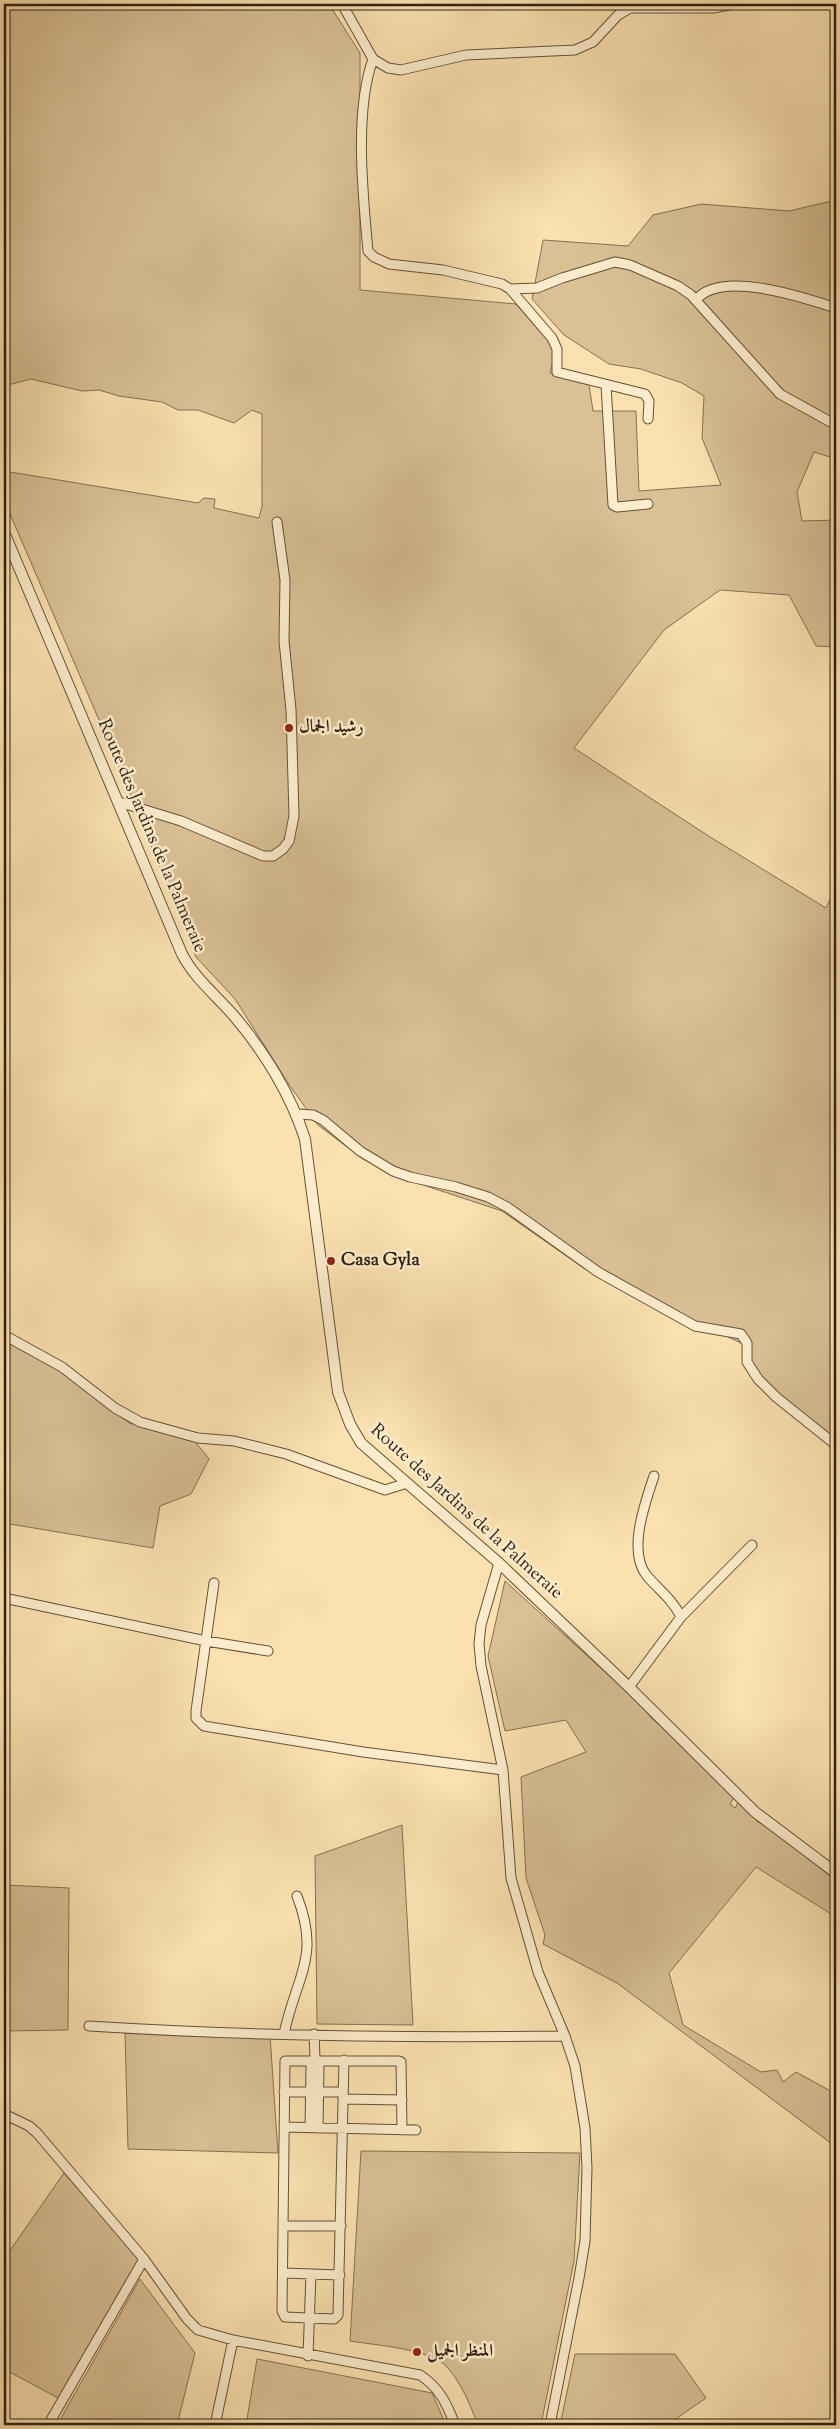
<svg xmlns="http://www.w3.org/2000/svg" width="840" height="2429" viewBox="0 0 840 2429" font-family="'Sorts Mill Goudy',Amiri,serif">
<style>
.green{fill:#d9c095;stroke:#857052}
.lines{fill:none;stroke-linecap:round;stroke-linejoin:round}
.minor-casing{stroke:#645137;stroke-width:11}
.tertiary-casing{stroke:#645137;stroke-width:12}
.minor{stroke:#fceccc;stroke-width:9}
.tertiary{stroke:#fceccc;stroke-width:10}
.poi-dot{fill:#8f2418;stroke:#fceccc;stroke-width:2}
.labels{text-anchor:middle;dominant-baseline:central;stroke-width:5;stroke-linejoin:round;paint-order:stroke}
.poi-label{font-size:18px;font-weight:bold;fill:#31210f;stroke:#fceccc;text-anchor:start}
.street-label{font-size:18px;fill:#31210f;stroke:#fceccc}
</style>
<rect width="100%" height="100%" fill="#fbe1b0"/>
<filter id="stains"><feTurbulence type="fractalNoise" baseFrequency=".004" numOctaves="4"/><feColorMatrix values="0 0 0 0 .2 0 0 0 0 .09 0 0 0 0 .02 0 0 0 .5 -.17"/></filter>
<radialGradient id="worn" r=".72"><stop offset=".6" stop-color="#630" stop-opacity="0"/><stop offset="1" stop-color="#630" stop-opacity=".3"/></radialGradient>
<path class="green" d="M4,4H329L360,53V290L516,304L556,350L550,373L588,378L593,411H636L639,491L721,485L702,438L704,396L682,383L641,369L609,364L564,335L532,299L543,240L628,246L653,215L701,204L789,211L836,200V459L814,452L797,492L802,521L836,520V647L816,646L789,595L720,590L664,630L574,748L707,835L826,908L836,887V1442L746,1368L743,1344L585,1269L502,1211L405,1179L363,1159L318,1125L290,1086L235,999L196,957L118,764L4,500V471L198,503L204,498L215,499L214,508L259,518L262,506V414L252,410L234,423L198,410H178L162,402L119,396L99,390L82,391L31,379L4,386V319L8,238H4Z
M4,1339L63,1372L129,1423L193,1439L209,1459L191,1494L160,1506L153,1548L4,1523Z
M505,1581L649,1712L650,1717L698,1756L735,1796L730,1804L735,1808L739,1801L758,1822L770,1827L836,1881V1917L756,1867L669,1973L683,2025L761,2072L777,2070L783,2082L796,2072L836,2094V2147L617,1983L543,1944L545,1935L526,1878L521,1777L586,1752L566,1720L505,1731L488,1656Z
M402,1825L413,2025L317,2024L315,1856Z
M4,1885L69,1888L68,2030L4,2031Z
M125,2033L270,2035L278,2153L128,2149Z
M361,2151L580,2153L574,2261L541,2425H478C470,2405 462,2384 447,2367C432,2349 374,2345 350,2341Z
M64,2173L141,2260L60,2399L4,2369V2259Z
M140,2279L195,2353L177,2425H57Z
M575,2354H675L706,2398L667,2425H560Z
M257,2359L432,2393L446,2425H246Z"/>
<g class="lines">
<defs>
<path id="minor" d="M342,4L373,59L388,68L401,70L466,55L575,50L593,42L618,15L630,8H713L734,4
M373,59C354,112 363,195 368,251L374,257L389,264L443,270L502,284L510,289L552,338L557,349V372L645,394L649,401L648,419
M510,289L537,288L562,278L615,262L630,265L678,286L691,295L780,394L836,425
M696,300C721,269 805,298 836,308
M606,385L613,505L617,507L648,504
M119,802L181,821L263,856H273L283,849L289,841L294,816L291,710L284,641L285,580L277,522
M297,1114L313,1115L323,1120L360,1151L393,1171L410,1177L456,1187L488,1197L507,1207L598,1272L695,1326L741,1334L747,1343V1362L758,1379L776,1397L836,1445
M4,1335L62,1367L115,1408L140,1422L198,1438L234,1441L286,1454L385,1490L407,1483
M654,1476C645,1503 627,1552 647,1576C659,1590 673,1600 681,1617
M499,1563L481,1625L479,1644L481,1666L503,1770L511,1878L538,1972L565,2036L575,2066L585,2128L587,2168L585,2241L579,2278L550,2425
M214,1583L196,1711V1718L204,1726L363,1752L503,1770
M4,1598L206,1641L268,1651
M629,1687L681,1617L752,1545
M89,2026C247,2036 407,2038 565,2036
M284,2034C296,1976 321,1958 297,1896
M314,2034L315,2059L319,2066L318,2128
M344,2060L338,2315L334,2319L285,2317L282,2311L285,2061H399L401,2062L402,2130
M284,2092H343
M343,2099L402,2100
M4,2114L29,2126L37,2133L144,2259L187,2319L198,2330L233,2340L420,2375C440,2388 447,2404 455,2425
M284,2127L416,2130
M310,2128L311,2066L315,2059
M283,2226H341
M283,2273L340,2275
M308,2356L311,2274
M48,2425L144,2259
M215,2425L233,2340"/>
<path id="tertiary" d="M4,532L182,954C195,979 216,995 234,1016C264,1051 291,1095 305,1139L338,1392L350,1424L361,1443L499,1563L629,1687L755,1812L836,1873"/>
</defs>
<use href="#minor" class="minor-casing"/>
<use href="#tertiary" class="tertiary-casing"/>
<use href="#minor" class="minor"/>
<use href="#tertiary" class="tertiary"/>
</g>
<g class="poi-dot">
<circle cx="289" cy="728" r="5"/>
<circle cx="331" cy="1261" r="5"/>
<circle cx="417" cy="2352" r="5"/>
</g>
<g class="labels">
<g class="poi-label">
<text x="299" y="728">رشيد الجمال</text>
<text x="341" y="1261">Casa Gyla</text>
<text x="427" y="2352">المنظر الجميل</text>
</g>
<g class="street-label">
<text transform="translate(151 836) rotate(67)">Route des Jardins de la Palmeraie</text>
<text transform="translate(466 1512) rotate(42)">Route des Jardins de la Palmeraie</text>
</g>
</g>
<rect width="840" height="2429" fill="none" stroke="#fbe1b0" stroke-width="20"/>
<rect x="5" y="5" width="830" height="2419" fill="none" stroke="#31210f" stroke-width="2.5"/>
<rect x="10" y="10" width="820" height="2409" fill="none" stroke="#31210f"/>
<rect width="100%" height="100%" filter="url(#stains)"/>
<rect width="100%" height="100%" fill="url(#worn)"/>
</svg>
